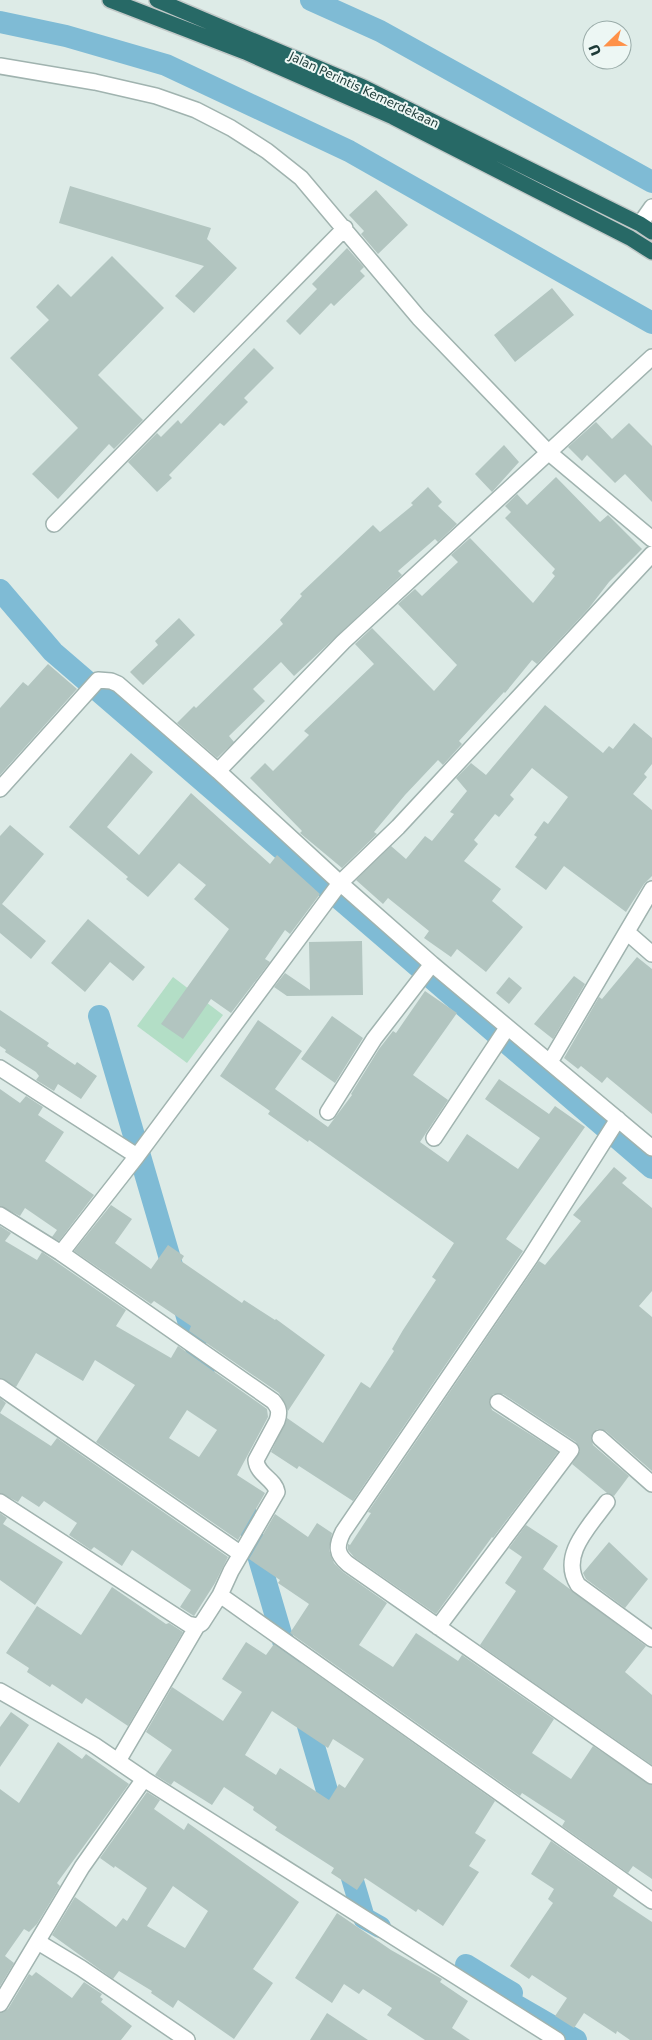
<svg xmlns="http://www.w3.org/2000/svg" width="652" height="2040" viewBox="0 0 652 2040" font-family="'DejaVu Sans',sans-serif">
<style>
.green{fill:#b3dec6}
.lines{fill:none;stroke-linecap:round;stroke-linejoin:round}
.canal{stroke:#7fbbd5;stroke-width:22}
.building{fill:#b2c5c0;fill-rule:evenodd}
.street-casing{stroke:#a0b3af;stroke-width:18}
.highway-casing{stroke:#c0c8c7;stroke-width:18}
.street{stroke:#fff;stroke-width:15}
.highway{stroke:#276966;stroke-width:15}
.labels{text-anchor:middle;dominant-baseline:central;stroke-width:4;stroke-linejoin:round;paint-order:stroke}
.street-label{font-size:12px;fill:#1e3b38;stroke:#edf7f4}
</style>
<rect width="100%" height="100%" fill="#ddebe7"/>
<path class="green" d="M173,977L223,1015L187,1063L137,1026Z"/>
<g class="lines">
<path class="canal" d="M311,0L380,31L652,182
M0,22L66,36L166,65L349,151L652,323
M0,590L53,652L652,1168
M99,1016L209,1392
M240,1494L338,1828
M347,1861L364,1918L380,1927
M466,1965L512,1993
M493,1992L576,2040"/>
</g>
<path class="building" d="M70,186L211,228L207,239L237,268L194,313L175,296L204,266L59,223Z
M376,190L408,225L378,254L361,234L364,231L349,215Z
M347,248L364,267L360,271L365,276L334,306L331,303L300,335L286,321L317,289L312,284Z
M112,256L164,308L98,375L143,420L114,449L109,444L58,499L32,474L78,428L10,358L49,320L36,307L58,284L71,297Z
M552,288L574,315L515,362L494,335Z
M254,348L274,368L244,398L248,402L224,426L220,423L169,475L172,478L157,492L128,462L157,433L161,437L178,420L181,424Z
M596,422L612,439L629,423L652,446V502L625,474L615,483L587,455L582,461L568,447Z
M504,445L519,462L492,492L475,474Z
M556,477L600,522L608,515L642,549L609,582L589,608L537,664L532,660L505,693L504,692L459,741L462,744L443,765L438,760L405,795L374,832L377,834L342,868L300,833L302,831L250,778L265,763L273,771L309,735L304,731L374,664L355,644L372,628L434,691L457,665L398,604L415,589L422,596L458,562L451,555L470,538L533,603L555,576L552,573L555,569L505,518L511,512L505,506L517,494L527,505Z
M428,487L442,502L438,506L457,524L438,542L435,539L398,571L402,575L294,676L281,662L253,689L265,701L229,736L234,742L217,758L177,723L194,706L196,708L283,624L280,620L302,596L300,594L373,525L380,532L413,505L411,503Z
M179,618L195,635L143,685L130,672L158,645L155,641Z
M48,664L77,689L0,775V708L23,682L28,686Z
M545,705L603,753L609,746L613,749L634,723L652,738V764L644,774L647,777L633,794L652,810V876L644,884L626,912L564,866L546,890L515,867L537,837L534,835L544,821L548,824L568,797L532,768L510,795L514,799L499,817L495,814L474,840L478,844L464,861L501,889L492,901L523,927L486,972L457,949L451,957L424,938L429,931L388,898L383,904L356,880L391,846L406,859L425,836L432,841L454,814L450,812L467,791L456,778L471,763L486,775Z
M131,753L153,772L107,827L139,855L191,793L270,864L277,855L320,894L290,934L285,930L265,959L270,962L231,1013L211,999L183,1039L161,1024L229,929L194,899L206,885L179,863L148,897L126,879L128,877L69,827Z
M10,825L44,854L2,904L46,941L31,959L0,933V836Z
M88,919L145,967L133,981L110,962L85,992L51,963Z
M362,941L363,995L287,996L274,987L285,973L310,990L309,942Z
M637,957L652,969V1114L607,1077L602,1083L581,1066L578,1069L564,1058L599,997L602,999Z
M574,976L585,984L553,1039L534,1024Z
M509,977L522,988L509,1004L496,993Z
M425,991L457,1013L413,1075L448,1100L420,1142L448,1162L467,1134L518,1169L540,1138L485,1099L499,1079L549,1114L555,1106L585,1127L506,1239L523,1251L353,1501L299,1466L297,1469L271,1452L287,1418L323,1443L361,1382L370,1388L394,1351L392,1349L403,1330L436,1280L432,1277L454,1243L309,1140L308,1142L268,1114L270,1111L220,1076L258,1020L302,1051L275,1089L328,1127L352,1095L351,1094L379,1049L393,1031L396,1033Z
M0,1010L49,1043L47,1046L75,1065L77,1062L97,1076L81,1099L58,1084L54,1091L36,1080L39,1076L36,1072L5,1052L6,1050L0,1046Z
M332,1016L363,1038L335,1083L301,1059Z
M0,1089L20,1103L26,1096L43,1107L38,1115L64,1132L45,1161L94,1195L59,1241L52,1237L57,1230L25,1208L20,1216L0,1206Z
M614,1167L627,1178L622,1183L652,1208V1291L639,1306L652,1317V1471L606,1431L597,1429L591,1437L593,1445L629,1476L614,1496L607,1493L572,1464L580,1451L576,1442L503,1394H493L489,1402L492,1410L558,1452L493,1538L492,1537L436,1614L354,1557L348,1550V1544L350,1545L371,1513L368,1512L539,1261L545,1265L581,1221L573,1215Z
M111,1205L132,1219L115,1243L151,1269L168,1245L184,1256L181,1261L242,1303L244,1300L275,1320L276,1319L325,1355L288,1411L279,1393L189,1331L191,1326L154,1301L151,1304L74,1251Z
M0,1226L11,1233L5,1241L37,1260L42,1252L126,1310L116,1326L171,1358L178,1346L267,1409L268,1417L237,1475L265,1493L238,1540L96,1442L135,1385L95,1360L83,1381L36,1353L16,1387L0,1378ZM187,1410L217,1430L199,1457L169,1438Z
M0,1398L6,1403L0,1413L51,1446L57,1438L228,1557L215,1583L194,1616L180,1607L191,1590L132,1550L122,1566L94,1547L91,1550L69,1535L77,1523L44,1501L39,1507L22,1496L18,1502L0,1493Z
M0,1513L7,1518L3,1524L63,1562L35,1605L0,1580Z
M275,1514L308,1537L317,1523L332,1533L329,1550L334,1563L343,1572L387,1603L359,1645L393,1667L416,1633L458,1661L462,1655L554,1719L532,1753L571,1779L593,1746L652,1785V1879L633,1866L628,1873L562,1826L565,1821L522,1793L520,1796L290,1633L309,1604L278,1583L280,1580L249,1559Z
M526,1525L558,1546L543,1569L646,1646L625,1672L652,1695V1765L480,1645L516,1591L505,1583L522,1557L509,1548Z
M609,1542L648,1579L625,1608L586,1579L583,1573Z
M112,1587L166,1624L169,1623L183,1632L128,1726L86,1698L82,1704L52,1684L50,1687L27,1672L29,1668L6,1653L37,1606L81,1635Z
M246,1642L266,1655L274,1644L495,1801L475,1833L486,1840L469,1866L479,1872L443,1926L418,1909L416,1912L365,1878L357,1890L331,1873L334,1868L275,1830L277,1827L253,1810L254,1807L224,1787L212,1805L174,1781L171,1785L155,1775L172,1750L146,1732L172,1687L223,1721L242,1692L222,1679ZM272,1711L328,1748L333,1739L364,1759L345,1788L339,1784L329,1800L280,1768L276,1775L245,1755Z
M11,1712L29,1725L0,1767V1727Z
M58,1742L82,1759L86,1754L129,1784L57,1883L60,1886L37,1924L29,1932L24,1929L5,1956L14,1963L0,1986V1789L19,1803Z
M147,1792L160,1800L154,1809L184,1830L188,1823L299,1902L253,1969L273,1983L234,2039L178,2000L173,2008L151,1993L152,1991L119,1971L113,1979L52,1935L75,1897L116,1927L123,1918L127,1921L147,1888L115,1866L114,1868L100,1858ZM173,1886L208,1911L185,1948L147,1926Z
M551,1841L618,1888L613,1896L652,1922V2040H630L617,2031L616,2034L584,2013L574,2028L555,2016L567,1998L532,1975L529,1979L510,1966L553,1903L548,1899L554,1889L531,1874Z
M337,1913L391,1950L442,1979L440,1982L468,2001L452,2028L470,2040H425L387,2015L392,2008L363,1989L359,1994L344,1984L332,2003L295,1978Z
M36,1972L72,1998L84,1982L102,1994L100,1997L103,1999L101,2002L132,2026L121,2040H0V2013L8,2009L29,1974L32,1976Z
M327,2013L368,2040H310Z"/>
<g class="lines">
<defs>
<path id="street" d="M0,66L95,82L156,96L196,110L231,128L267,151L301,178L419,318L547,451L652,539
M640,224L652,207
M652,357L343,642L218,771L340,883L432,964L652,1148
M54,524L345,228
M0,789L98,680L111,681L118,684L218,771
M628,933L652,954
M550,1062L652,889
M0,1068L137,1156
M328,1112L374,1039L432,964
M618,1119L530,1258L343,1532C336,1546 336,1554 348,1564L652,1776
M434,1138L507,1028
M0,1215L61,1253L273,1401C279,1408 280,1412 277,1421L256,1460C257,1475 275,1479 277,1492L231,1571L220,1595L652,1901
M61,1253L137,1156L340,883L398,827L652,554
M0,1387L241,1554
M600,1438L652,1484
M0,1502L188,1624L197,1626L202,1623L220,1595
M607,1502C590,1526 559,1555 578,1585L652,1639
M438,1627L571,1450L498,1402
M0,1691L94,1745L144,1779L557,2040
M118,1761L197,1626
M38,1942L81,1968L187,2040
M0,2004L82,1867L144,1779"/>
<path id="highway" d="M110,0L245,52L393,117L630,238L652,252
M157,0L363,87L640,224L652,232"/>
</defs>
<use href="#street" class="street-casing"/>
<use href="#highway" class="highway-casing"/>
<use href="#street" class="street"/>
<use href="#highway" class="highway"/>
</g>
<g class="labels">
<g class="street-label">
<text transform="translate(364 90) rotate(25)">Jalan Perintis Kemerdekaan</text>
</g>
</g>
<g transform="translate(607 45) rotate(247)"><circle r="24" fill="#edf7f4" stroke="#9aaca9"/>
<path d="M0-4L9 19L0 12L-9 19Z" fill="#fe9148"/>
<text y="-8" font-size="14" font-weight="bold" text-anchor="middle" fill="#1e3b38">U</text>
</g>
</svg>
